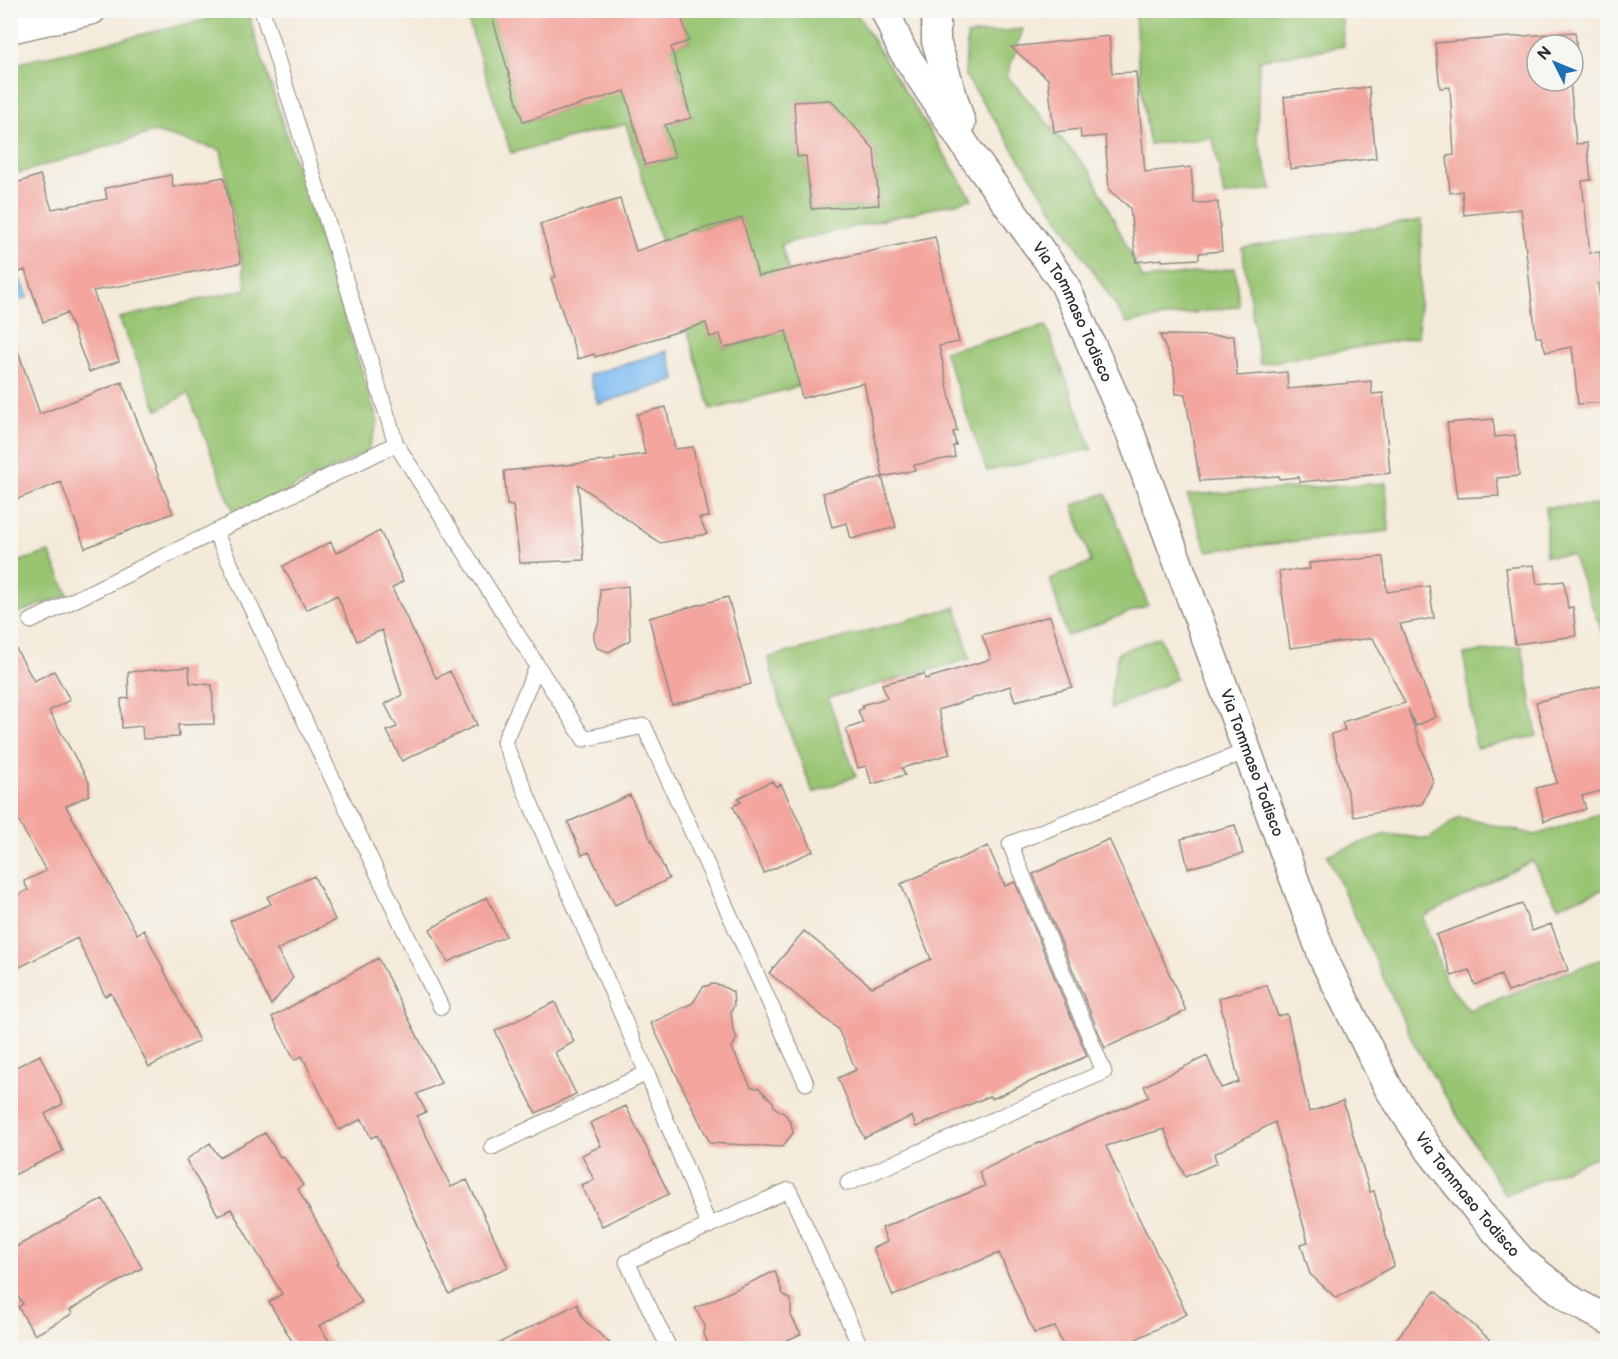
<svg xmlns="http://www.w3.org/2000/svg" width="1618" height="1359" viewBox="0 0 1618 1359" font-family="'Balsamiq Sans',sans-serif">
<style>
.green{fill:#99c573;stroke:#62784f;stroke-width:1.5;fill-rule:evenodd}
.water{fill:#7fbcf2;stroke:#55748e;stroke-width:1.5}
.building{fill:#f3a59e}
.lines{fill:none;stroke-linecap:round;stroke-linejoin:round}
.lane-casing{stroke:#908a82;stroke-width:17}
.street-casing{stroke:#908a82;stroke-width:31}
.lane{stroke:#fff;stroke-width:15}
.street{stroke:#fff;stroke-width:28}
.labels{text-anchor:middle;dominant-baseline:central;stroke-width:6;stroke-linejoin:round;paint-order:stroke}
.street-label{font-size:16px;fill:#2b2b2b;stroke:#f6f6f2}
</style>
<rect width="100%" height="100%" fill="#f6f6f2"/>
<filter id="ink" filterUnits="userSpaceOnUse"><feTurbulence type="fractalNoise" baseFrequency=".0167" numOctaves="2"/><feDisplacementMap in="SourceGraphic" scale="12" xChannelSelector="R" yChannelSelector="G"/><feConvolveMatrix kernelMatrix="1 2 1 2 8 2 1 2 1" color-interpolation-filters="sRGB"/></filter>
<filter id="wash" filterUnits="userSpaceOnUse"><feTurbulence type="fractalNoise" baseFrequency=".008" numOctaves="4" result="noise"/><feDisplacementMap in="SourceGraphic" scale="24" xChannelSelector="R" yChannelSelector="G"/><feGaussianBlur stdDeviation="1.35" result="paint"/><feColorMatrix in="noise" values="0 0 0 0 0 0 0 0 0 0 0 0 0 0 0 0 0 1.4 0 .05"/><feComposite in="paint" operator="in"/></filter>
<g filter="url(#wash)">
<rect width="100%" height="100%" fill="#f4ead9"/>
<path class="green" d="M1197,10L1341,11L1344,46L1259,60L1257,137L1272,189L1224,196L1213,138L1149,144L1138,60L1135,15Z
M242,11H247L378,422L367,452L235,516L188,393L158,410L119,318L247,289L221,150L154,132L19,173L11,155L10,65Z
M465,11H490L524,122L578,105L659,50L689,41L679,11H855L972,199L781,244L815,366L807,384L711,410L626,124L511,153ZM677,67L691,118L665,125L674,157L645,165L633,121L629,80ZM831,100L874,149L879,205L811,209L806,156H797L794,102ZM742,218L757,302L767,300L776,334L724,348L720,334L710,337L684,243L694,240L692,231Z
M1023,29L1007,76L1091,173L1143,279L1235,268L1239,306L1127,323L965,75L967,35Z
M1422,220L1418,337L1260,364L1242,248Z
M1046,326L1092,449L987,471L944,351Z
M1386,483L1389,531L1207,551L1187,495Z
M1106,493L1148,605L1067,636L1050,579L1091,562L1073,505Z
M1607,505L1608,633L1603,634L1572,555L1546,556V507Z
M49,552L68,595L12,615L11,564Z
M956,607L970,659L828,698L856,776L813,793L782,711L768,658Z
M1160,637L1176,679L1111,709V693L1118,653Z
M1522,646L1537,736L1476,748L1464,654Z
M1602,813L1607,845V888L1558,906L1532,861L1423,917L1446,982L1469,1010L1607,957V1152L1505,1195L1414,1044L1327,855L1386,834L1429,839L1459,817L1536,835Z"/>
<path class="water" d="M22,281L28,297L11,303V285Z
M667,351L676,380L598,404L589,375Z"/>
<g id="blocks">
<path class="building" d="M490,10H679L689,41L671,47L691,118L665,125L675,157L645,165L625,91L523,122Z
M1575,32L1579,72H1573V45H1537V81H1570L1576,144L1587,143L1591,180L1582,181L1590,253L1600,252L1602,283L1598,284L1608,361V402L1578,404L1572,347L1546,352L1541,337H1536L1521,209L1464,215L1462,191L1450,193L1447,156L1454,155L1450,87L1440,88L1435,43Z
M1109,36L1112,73L1136,72L1145,172L1191,167L1194,203L1218,202L1222,251L1199,253V259L1162,261V259L1136,262L1130,208L1109,190L1105,136L1081,138L1080,129L1054,132L1048,79L1011,47Z
M1369,87L1376,158L1290,169L1284,97Z
M831,100L874,149L879,205L811,209L806,156L797,157L794,102Z
M40,175L52,209L107,199L105,188L171,175L173,187L224,177L241,263L93,291L119,361L89,372L67,313L43,322L25,270L10,276V185Z
M620,199L636,251L698,230L742,218L758,276L935,237L959,342L939,346L957,431L953,432L956,445L953,446L955,457L914,465L915,470L883,477L864,383L802,398L786,331L724,348L720,334L710,337L706,323L595,357L594,354L578,359L551,278L556,277L540,224Z
M1160,335L1234,336L1237,376L1287,372L1288,389L1371,381L1372,394L1383,393L1390,473L1300,482L1299,477L1279,479V476L1200,481L1185,394H1176L1174,368Z
M15,343L40,414L122,382L173,513L85,548L61,482L10,502V344Z
M666,407L675,449L693,447L701,488H703L709,517L699,518L707,534L660,543L578,484L584,560L520,563L513,506L507,505L504,471L615,460V458L645,454L637,414Z
M1493,419L1495,437L1515,435L1519,476L1497,478L1499,496L1457,498L1447,423Z
M882,477L896,527L851,539L847,523L832,527L823,493Z
M380,531L403,581L392,588L436,678L450,671L477,725L402,761L387,731L397,727L385,704L402,695L382,630L357,641L337,595L306,610L283,566L331,542L336,553Z
M1383,557L1387,592L1429,586L1434,618L1400,624L1436,717L1416,726L1408,709L1433,781L1422,804L1354,817L1331,734L1345,730L1342,722L1405,703L1373,638L1290,648L1279,571L1310,569L1309,563Z
M1534,565L1537,584L1564,581L1568,608L1573,607L1576,636L1515,644L1506,568Z
M628,586L630,640L609,652L597,648L594,638V633L600,621V589Z
M728,597L751,684L672,705L649,618Z
M1050,616L1072,687L1015,701L1010,686L938,710L950,754L902,768L905,775L872,784L866,766L858,768L846,729L863,723L858,711L863,708L862,705L887,698L882,684L924,674L925,679L991,659L982,635Z
M10,638L34,681L54,671L70,700L49,711L89,782V795L66,806L137,934L144,930L199,1041L149,1067L111,993L105,996L77,938L10,972V899L28,890L24,881L46,871L10,805Z
M189,667L190,683L212,685L214,724L178,725L179,737L143,739L142,726L122,728L121,699L129,698L128,672Z
M1608,684V789L1582,796L1586,809L1544,821L1536,788L1557,783L1536,702Z
M772,781L776,787L781,784L813,851L764,873L733,806L741,802L738,798Z
M630,795L669,879L615,905L589,852L582,855L568,822Z
M1235,825L1243,854L1188,868L1181,839Z
M1109,839L1186,1011L1105,1048L1033,874Z
M988,846L1005,886L1015,882L1087,1056L992,1099L990,1096L916,1127L912,1116L864,1138L838,1078L856,1070L838,1029L769,973L804,931L872,987L931,959L901,884Z
M314,876L335,920L277,950L293,978L271,1005L230,921L271,904L267,897Z
M487,897L506,936L448,962L430,929Z
M1522,904L1532,931L1551,924L1568,970L1508,992L1501,975L1475,985L1469,970L1452,976L1436,935Z
M378,958L441,1083L417,1094L426,1112L417,1116L451,1187L467,1180L508,1267L449,1294L377,1135L371,1138L362,1119L339,1130L302,1056L295,1060L272,1017Z
M712,984L720,985L733,992L734,1005L731,1012L733,1030L737,1037L732,1048L751,1087L759,1088L773,1102L774,1107L786,1115L791,1123L793,1133L782,1147L710,1143L651,1023L693,1003L703,987Z
M1267,985L1278,1016L1287,1014L1309,1112L1343,1101L1370,1192L1374,1191L1394,1266L1336,1298L1310,1274L1301,1244L1308,1242L1275,1122L1214,1154L1217,1163L1185,1177L1164,1129L1106,1146L1131,1202L1187,1314L1118,1348H1064L1055,1327L1034,1333L999,1253L893,1296L873,1248L887,1242L882,1228L985,1186L979,1172L1027,1148L1149,1097L1144,1086L1207,1056L1221,1088L1239,1082L1219,998Z
M555,1002L574,1042L555,1052L576,1094L536,1113L495,1031Z
M40,1055L63,1104L45,1114L63,1151L10,1177V1070Z
M626,1106L669,1194L602,1226L581,1185L594,1180L582,1155L601,1146L590,1123Z
M265,1133L280,1157L283,1156L303,1185L298,1189L339,1262L337,1263L362,1302L319,1326L334,1348H296L269,1302L282,1294L231,1209L218,1215L186,1160L210,1143L219,1157Z
M103,1199L142,1268L70,1310L72,1314L35,1335L18,1307L23,1304L10,1283V1250Z
M775,1271L783,1294L791,1300V1316L801,1334L770,1348H710L704,1334L705,1326L695,1308Z
M1435,1291L1499,1348H1389Z
M577,1304L583,1319L615,1348H489Z"/>
</g>
</g>
<g filter="url(#ink)">
<use href="#blocks" fill-opacity="0" stroke="#908a82" stroke-width="1.5"/>
<g class="lines">
<defs>
<path id="lane" d="M262,10L396,444L584,739L644,726L806,1083
M215,532L441,1007
M31,621L396,444
M537,667L504,742L647,1073L709,1226
M492,1147L647,1073
M848,1183L1104,1072L1010,844L1247,751
M669,1348L627,1262L789,1190L861,1348"/>
<g id="street">
<path id="s1" d="M885,10L901,48L971,154L1064,283L1130,432L1324,960L1389,1089L1431,1152L1478,1211L1521,1260L1573,1301L1608,1320"/>
<path d="M936,10V41L961,123"/>
<path d="M10,29L92,10"/>
</g>
</defs>
<use href="#lane" class="lane-casing"/>
<use href="#street" class="street-casing"/>
<use href="#lane" class="lane"/>
<use href="#street" class="street"/>
</g>
</g>
<g class="labels">
<g class="street-label">
<text stroke="none"><textPath href="#s1" startOffset="357">Via Tommaso Todisco</textPath></text>
<text stroke="none"><textPath href="#s1" startOffset="843">Via Tommaso Todisco</textPath></text>
<text stroke="none"><textPath href="#s1" startOffset="1329">Via Tommaso Todisco</textPath></text>
</g>
</g>
<rect width="1618" height="1359" fill="none" stroke="#f6f6f2" stroke-width="36"/>
<g transform="translate(1555 63) rotate(313)"><circle r="28" fill="#f6f6f2" stroke="#a5a5a2" stroke-width="1.5"/>
<path d="M0-4.5L10 22L0 15L-10 22Z" fill="#1f6fb2"/>
<text y="-9" font-size="16" font-weight="bold" text-anchor="middle" fill="#2b2b2b">N</text>
</g>
</svg>
